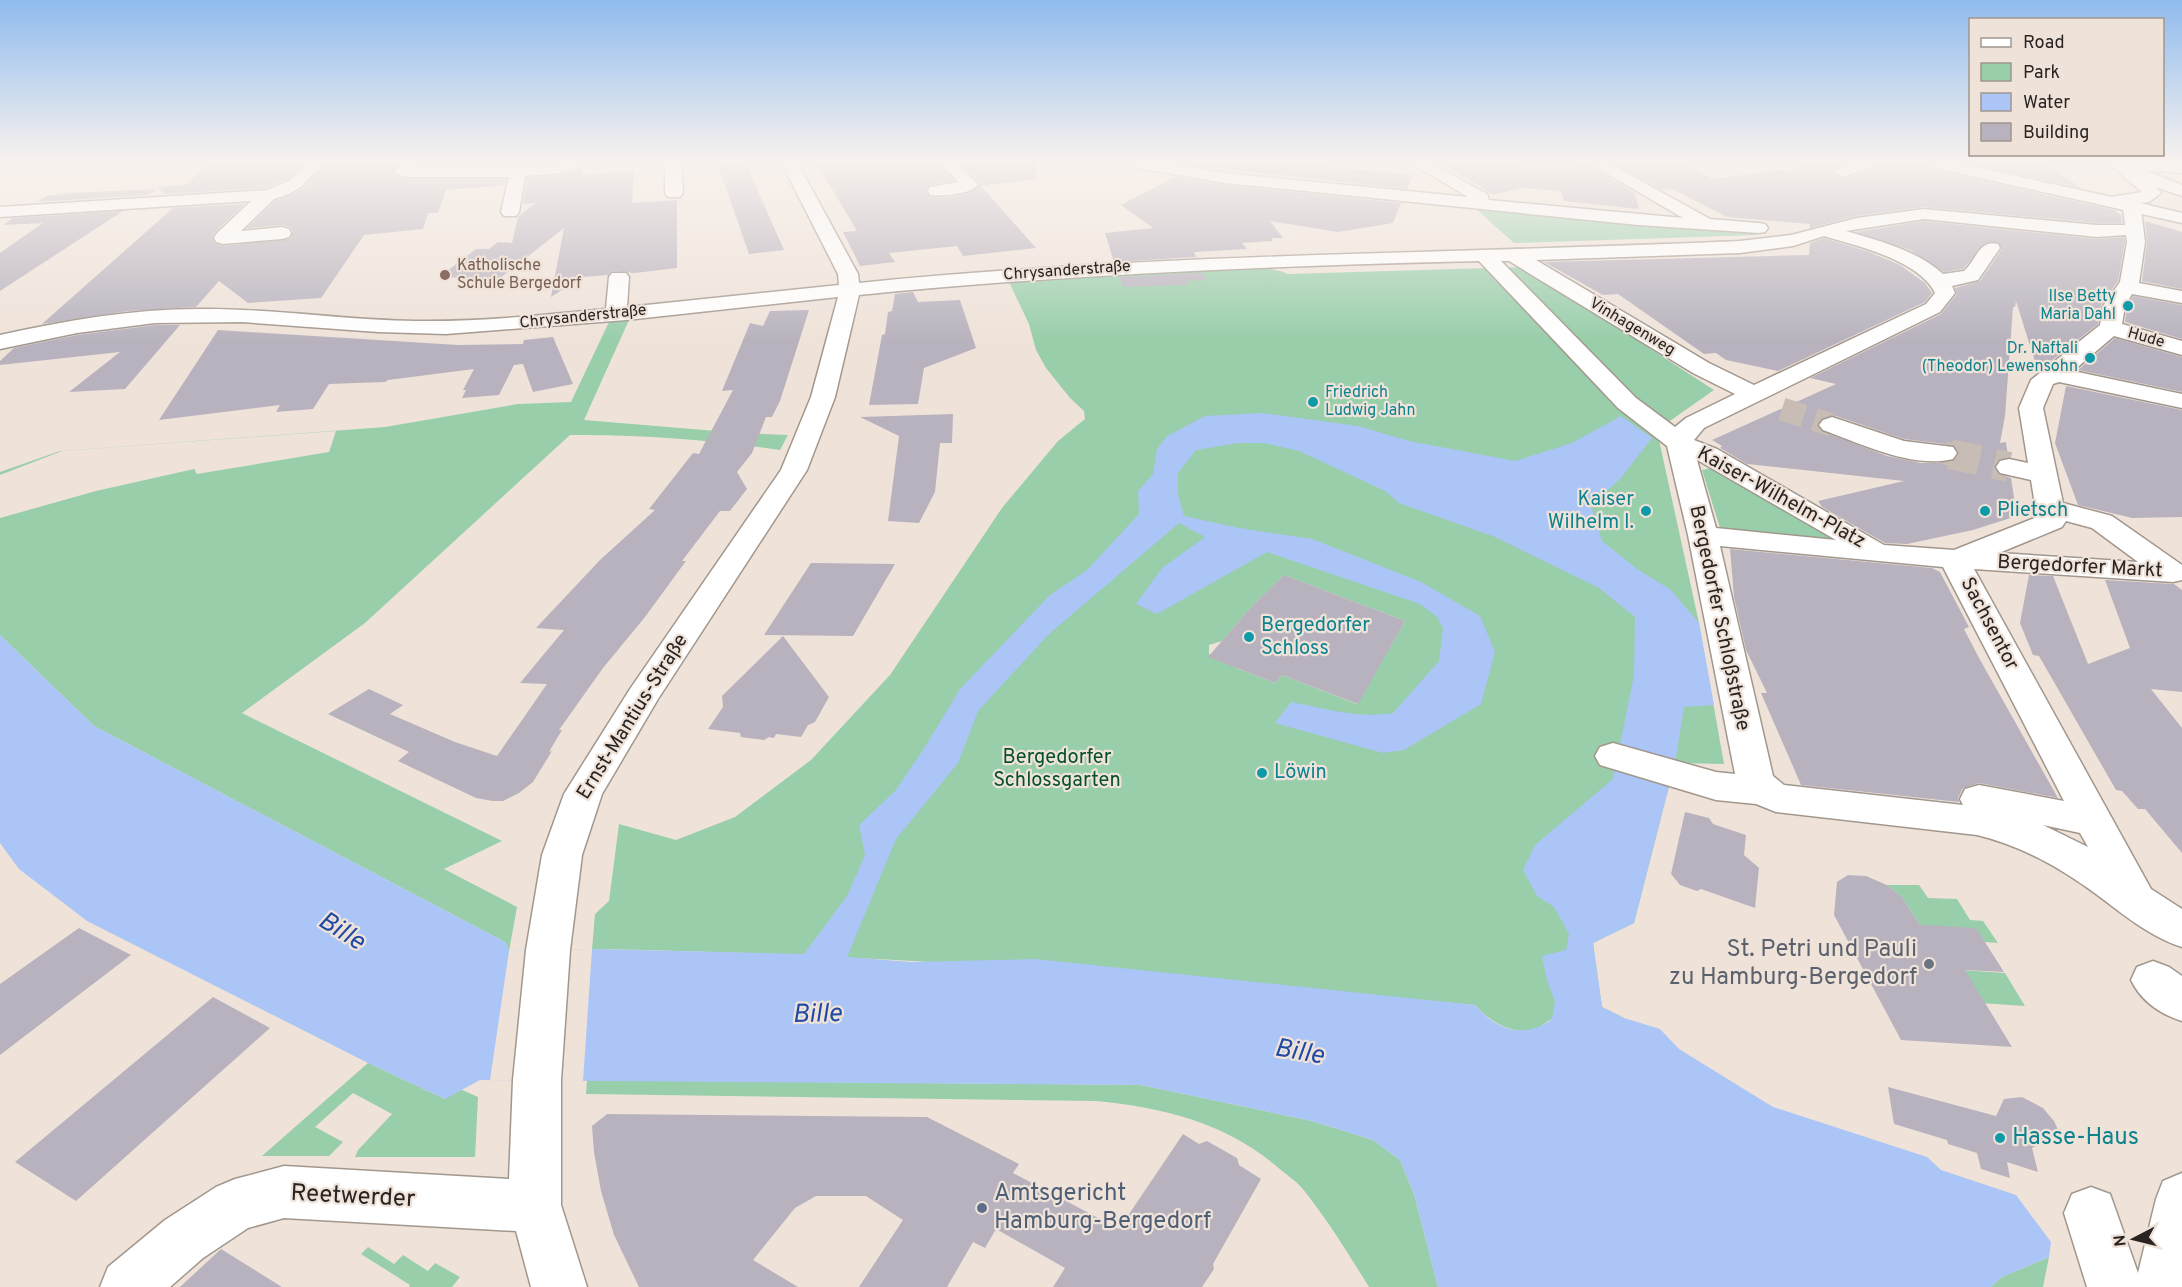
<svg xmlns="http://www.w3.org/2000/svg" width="2182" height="1287" viewBox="0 0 2182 1287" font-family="Overpass,sans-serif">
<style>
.green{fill:#98ceaa;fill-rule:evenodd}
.water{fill:#abc5f6;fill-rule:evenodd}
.pier{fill:#efe3d9}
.building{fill:#b8b2be;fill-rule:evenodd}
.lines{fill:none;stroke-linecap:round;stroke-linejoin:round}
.minor-tunnel-far1{stroke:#c7bdb4;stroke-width:23;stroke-dasharray:23 11;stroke-linecap:butt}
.minor-tunnel{stroke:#c7bdb4;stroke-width:30;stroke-dasharray:30 15;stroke-linecap:butt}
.minor-casing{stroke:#a2978d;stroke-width:3}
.major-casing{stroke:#a2978d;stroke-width:3}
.minor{fill:#fff;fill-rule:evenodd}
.major{fill:#fff;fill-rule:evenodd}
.education-dot{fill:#8d6e63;stroke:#efe3d9;stroke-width:2}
.culture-dot{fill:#0f9aa8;stroke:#efe3d9;stroke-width:2}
.worship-dot{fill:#6b7280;stroke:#efe3d9;stroke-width:2}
.service-dot{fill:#5c6f8a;stroke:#efe3d9;stroke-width:2}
.labels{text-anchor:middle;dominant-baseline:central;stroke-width:4.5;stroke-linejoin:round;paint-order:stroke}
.far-education-label{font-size:16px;fill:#785e54;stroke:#efe3d9;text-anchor:start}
.far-street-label{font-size:16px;fill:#292421;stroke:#efe3d9}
.far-culture-label{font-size:16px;fill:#0d838f;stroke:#efe3d9;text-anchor:end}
.street-label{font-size:20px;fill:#292421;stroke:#efe3d9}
.culture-label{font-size:20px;fill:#0d838f;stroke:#efe3d9;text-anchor:start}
.park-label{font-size:20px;fill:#04512c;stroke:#efe3d9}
.near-worship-label{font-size:24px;fill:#5b616d;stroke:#efe3d9;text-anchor:end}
.near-culture-label{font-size:24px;fill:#0d838f;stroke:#efe3d9;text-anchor:start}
.near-service-label{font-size:24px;fill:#4e5e75;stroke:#efe3d9;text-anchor:start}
.near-street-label{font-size:24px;fill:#292421;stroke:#efe3d9}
.near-water-label{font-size:26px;font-style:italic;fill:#1f49a4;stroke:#efe3d9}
</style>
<rect width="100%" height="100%" fill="#efe3d9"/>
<path class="green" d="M1475,208L1644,226L1754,233L1756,235L1514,243Z
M1524,267L1714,390L1667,423L1659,440L1699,623L1724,764L1675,763L1634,923L1593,943L1602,1007L1624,1018C1606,1018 1569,1015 1553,1019C1547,1020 1543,1026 1537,1028C1514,1037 1490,1022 1475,1005C1181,977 887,954 592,949L595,914L609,901L619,824L676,840L735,817L811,760L890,675L1002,508L1058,441L1085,419L1084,411L1070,398L1046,368L1036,350L1029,324L1009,282C1073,276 1137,273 1202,271C1226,270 1266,263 1288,274ZM1284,575L1405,621L1357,704L1282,675L1275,683L1236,668L1209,654V645L1222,641L1252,606Z
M629,320L584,420L740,433L788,435L780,450C711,440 639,434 570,435L365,623L242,713L502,841L444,869L517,907L509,951L505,942L94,726L0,635V518L96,491L194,469L197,474L329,452L336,431L62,451L0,475V472L60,451L385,427L518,404L571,402L609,322Z
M1711,468L1849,543L1729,535L1720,528L1702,470Z
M1887,885H1919L1928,898L1957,899L1970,920L1983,921L1998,943L1985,942L1920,925L1902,897Z
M1946,969L2005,973L2025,1006L1965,1002Z
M368,1063L445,1099L460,1089L478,1097L475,1157H355L358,1150L392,1114L353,1093L315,1127L343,1142L329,1156H262Z
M587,1080L1141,1085L1312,1121L1373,1140L1400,1160L1414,1194L1438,1287H1369C1348,1253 1327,1219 1302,1188C1296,1181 1288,1176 1281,1170C1227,1123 1166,1108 1096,1101L586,1094Z
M368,1247L394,1264L403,1255L428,1271L435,1263L460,1277L452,1287H409L410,1285L361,1254Z
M2049,1257L2043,1287H1991L2002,1277Z"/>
<path class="water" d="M1262,413L1358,426L1409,441L1515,461L1572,443L1621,416L1652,438L1620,479L1591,505L1602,541L1637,569L1671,590L1699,623L1714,705L1684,707L1675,763L1634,923L1593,943L1602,1007L1624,1018L1660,1029L1679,1049L1773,1107L1927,1157L1941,1170L2016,1195L2051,1242L2049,1257L2002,1277L1991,1287H1438L1414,1194L1400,1160L1373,1140L1312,1121L1141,1085L480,1080L445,1099L368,1063L87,921L19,869L0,843V635L94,726L505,942L509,951L592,949L804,954L847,896L865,855L859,825L895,791L925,747L960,689L1050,595L1087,570L1139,514L1138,491L1153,474L1157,449L1167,436L1205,416ZM1237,443H1264L1299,451L1385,491L1399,503L1495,537L1556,567L1599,588L1635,617L1634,675L1613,779L1535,845L1523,870L1537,896L1554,907L1569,934L1566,950L1542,956L1547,981L1555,1001L1552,1019C1524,1040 1496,1030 1475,1005L1035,959L911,962L847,957L896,839L958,763L978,711L1049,634L1179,523L1205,537L1162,568L1136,604L1157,614L1267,552L1420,604L1437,617L1443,628L1439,661L1393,713C1358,719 1325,708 1291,702L1275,723L1383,753L1404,750L1481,704L1495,652L1480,616L1421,582L1312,539L1239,528L1184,516L1178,494V473L1196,450Z"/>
<path class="pier" d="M592,949L583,1081L490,1080L509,951Z"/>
<path class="building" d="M222,162H305L289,178L267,188L164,194L158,187L185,185L211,163Z
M327,162H398L393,173L403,179H506L505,185L446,190L438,213H428L423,229L364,235L321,298L248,303L219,281L196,307L128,311L42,324L173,208L245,204L214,233L212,237L214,243L222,246L290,239L293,232L290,227L283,225L247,228L275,201L303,189Z
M419,162H555L518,165H418Z
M717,162H745L784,250L749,254Z
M816,162H938L954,180L930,185L926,192L930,197L941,198L963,195L979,187L980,183L960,162H1035L1036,179L981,186L1036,248L963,256L957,246L889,253L895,262L860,266L843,232L857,231Z
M1203,162H1277L1413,175L1407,189L1196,166Z
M1441,162H1501L1526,169L1589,166L1635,193L1639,209L1564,201L1561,191L1521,188L1493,195Z
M1646,162H1679L1713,179L1780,170L1787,172L1817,162H1848L1836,167L1833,171L1834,174L1844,179L1878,167L1881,162H1921L1931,169L2114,210L2121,215L2122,223H2097L1924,207L1856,216L1810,228V224L1727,217L1672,189L1662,190L1615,164Z
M1964,162H2043L2081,188Z
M582,169L581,175L634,171L632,203L677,200V268L635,273L612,271L608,275L582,277L551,297L564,228L499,279L439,277L476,249H489L498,242L512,243L518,217L536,203L523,204L527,178L562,175Z
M1175,177L1225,185L1401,203L1393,223L1338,232L1270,221L1283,238H1271L1273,241L1242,243L1247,249L1194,252L1196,257L1114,262L1105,233L1153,228L1121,205Z
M158,189L148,195L37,202L46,196L72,193Z
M123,211L0,291V253L43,223L3,225L13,218Z
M1924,221L2097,239L2124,237L2125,242L2118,281L2101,305L2098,324L2038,371L2016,301L2015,307H2013L2005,416L2000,443L2006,442L2008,457L1998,460L1994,468L2000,475L2011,478L2017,516L1973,530L1907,544L1885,543L1822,507L1818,501L1904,481L1747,464L1720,448L1722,446L1712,440L1836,384L1810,378L1941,314L1957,294L1955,288L1980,281L2002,249L1998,242L1986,243L1963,269L1944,272L1910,250L1856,232ZM1833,415L1904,439L1953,445L1959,454L1953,461L1937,463H1921L1887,456L1821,431L1817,424L1822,418Z
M2145,221L2182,232V289L2142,281L2147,242Z
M1824,238L1869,252L1900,265L1925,283L1932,293L1925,302L1778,371L1726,360L1716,353L1704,354L1618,294L1603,295L1544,262L1809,255L1810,243Z
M1203,273L1206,280L1187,281L1188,285L1123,287L1119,277Z
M913,292L918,302L960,300L976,348L924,368L918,404L869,405L882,335L885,334L888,312L892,311L895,294Z
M2133,296L2182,305V339L2125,322L2127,307Z
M809,310L780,401L772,417H766L752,453L737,472L747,489L730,511H720L682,561H686L645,617L603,668L559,730H562L549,752L552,751L533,782L519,793L503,801H493L476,798L398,761L409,752L328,714L369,689L403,705L390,714L455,742L497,756L547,684L520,683L564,630L536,628L600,560L655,510L649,509L693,453L699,454L733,390L722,391L750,323L763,326L770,311Z
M155,325H180L125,389L69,392L120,352L0,365V361L14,348L77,335Z
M218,330L458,345L523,344L524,340L553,337L573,384L533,392L523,364L514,365L499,395L462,398L466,390H463L474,369L388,380L385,382L329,384L313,409L276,412L280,405L159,420Z
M2115,338L2182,357V392L2078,370Z
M2066,386L2182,410V517L2132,518L2078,505L2055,443Z
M953,414L952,443H940L935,492L919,523L888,521L899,436L860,417Z
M1730,549L1932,568L1940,572L1969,627L1964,629L1979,658L2058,798L1979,783L1963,788L1958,798L1959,802L1801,785L1761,693H1767L1746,650L1734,597Z
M811,563L895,564L853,636L764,635Z
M1284,575L1405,621L1358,704L1282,675L1275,683L1208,657L1252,606Z
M2029,575L2053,576L2088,664L2130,648L2105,580L2174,584L2182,590V692L2151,689L2182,728V853L2145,809H2138L2122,791L2116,790L2039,656L2033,655L2020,623Z
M783,636L829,697L815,722L808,725L801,737L776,734L774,738L769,737L764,740L741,737L740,733L708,729L723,707L722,696Z
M1685,812L1709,818L1713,824L1746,835L1744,855L1759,868L1755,908L1701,889L1697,891L1680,885L1671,874Z
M1848,875L1866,876L1887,885L1902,897L1920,925L1976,928L2004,972L1965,970L2012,1047L1901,1040L1834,915L1837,882Z
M79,928L131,955L0,1055V984Z
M213,997L270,1028L76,1201L15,1162Z
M1888,1087L1996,1116L2004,1099L2022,1097L2043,1108L2054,1121L2060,1134L2032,1148L2038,1172L2007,1162L2010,1178L1981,1169L1977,1153L1948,1144L1947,1140L1894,1124Z
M607,1114L927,1117L1019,1164L1013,1173L1119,1229L1183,1134L1199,1144L1207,1141L1237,1158L1239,1165L1261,1179L1213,1264L1214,1269L1202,1287H1053L1065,1268L996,1229L985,1248L973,1242L947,1287H859L903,1220L866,1196H816L795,1208L753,1260L798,1287H639L614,1235L601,1191L594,1152L592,1126Z
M221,1249L282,1287H180Z"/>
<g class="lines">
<path class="minor-tunnel-far1" d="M1782,409L1832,425
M1944,453L1957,456"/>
<path class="minor-tunnel" d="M1950,454L2009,467"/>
<defs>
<path id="minor" d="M308,162H325L301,187L289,194L274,199L241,231L282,227L289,229L291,233L289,237L282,239L223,244L216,242L214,238L216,234L251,201L0,217V207L268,190L290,180Z
M401,162H417L414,167H518L589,162L587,165L562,173L525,176L519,212L516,216H504L501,212L509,177H403L395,172Z
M665,162H681L683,193L680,197H668L665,193Z
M781,162H797L858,274L859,283C1152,253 1446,254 1740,241L1791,235L1857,218L1924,209L2097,225H2125L2123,209L2126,205H2138L2141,209L2145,242L2139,283L2182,291V303L2132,294L2125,306L2122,324L2182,341V355L2114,336L2073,371L2182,394V408L2059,382L2053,384L2043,408L2063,503L2112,516L2182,565V580L2173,582L1974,569L2151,889L2182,909V947C2150,937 2123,914 2096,894C2059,867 2022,846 1977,835L1776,812L1756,804L1716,800L1600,765L1595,756L1600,747L1613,743L1716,772L1735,774L1688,535L1667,446L1618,408L1479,261C1272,266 1066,274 859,295L835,397L807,470L658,699L602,794L582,855L570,950L561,1080V1205L587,1287H531L516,1231L284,1218L248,1228L203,1258L170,1287H100L108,1267L165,1220L216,1187L235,1179L284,1166L509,1179L513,1080L526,950L542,855L564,794L630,689L781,470L811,397L838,297L626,320L446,334L378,332L242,322L155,323L77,333L0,349V335C68,320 137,308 207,309C277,309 346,320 415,321C479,322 543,315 606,309L609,277L612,273H626L629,277L627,307L839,285L838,274ZM1924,219L2097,237L2126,235L2127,242L2120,282L2103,306L2100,325L2031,380L2019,408L2028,463L2009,459L2000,461L1996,467L2000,473L2031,480L2037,517L1954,550L1884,545L1717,449L1694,440L1704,428L1940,312L1955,293L1952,286L1978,280L2000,248L1998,244C1979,239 1976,261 1964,271L1943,274C1917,250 1879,241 1846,231ZM1824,236C1857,246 1919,260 1935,293L1926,304L1754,385L1709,363L1536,260L1740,253L1793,246ZM1501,261H1509L1693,373L1735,394L1686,418L1675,427L1636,398ZM1697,460L1699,461L1836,540L1716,528ZM2066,521L2092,528L2138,562L1999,553L2062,527ZM1720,546L1943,567L2064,801L1979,785L1965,789L1960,799L1963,805L1784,785L1773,776ZM2043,825L2080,833L2088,847Z
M940,162H957L978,185C971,194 941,197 930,195L928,191L930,187L958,182Z
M1123,162H1160L1225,173L1468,197L1409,162H1429L1487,194L1489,200L1683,218L1587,162H1607L1710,219L1759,223L1765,224L1768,228L1765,232L1759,233L1638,225L1225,183L1131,167Z
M1855,162H1879L1877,165L1843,177L1835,172L1837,169Z
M2109,162L2182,163V173L2116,168L2110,166Z
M1832,417L1904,441L1953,447L1957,453L1953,459C1913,469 1861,444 1823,430L1819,425L1823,420Z
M2153,961L2169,967L2182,976V1021C2160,1014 2141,1001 2131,980L2137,967Z
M2182,1173V1287H2087L2064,1213L2072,1194L2091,1187L2110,1194L2138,1273L2156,1199L2163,1181Z"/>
<path id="major" d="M1923,162H1953L2112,197L2142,192L2107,162C2133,162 2158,176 2182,185V196L2156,187L2161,193L2149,202L2140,203L2182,213V223L1931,167Z"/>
</defs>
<use href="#minor" class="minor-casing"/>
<use href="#major" class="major-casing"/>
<use href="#minor" class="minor"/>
<use href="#major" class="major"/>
</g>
<linearGradient id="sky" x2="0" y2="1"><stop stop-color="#8fbbee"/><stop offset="0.47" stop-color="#f8f2ee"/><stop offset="1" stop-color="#f8f2ee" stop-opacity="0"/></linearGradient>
<rect width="2182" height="342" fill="url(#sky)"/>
<circle class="education-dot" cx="445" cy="275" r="6"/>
<g class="culture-dot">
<circle cx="2128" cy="306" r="6"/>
<circle cx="2090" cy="358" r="6"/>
<circle cx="1313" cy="402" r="6"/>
<circle cx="1646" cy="511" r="6"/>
<circle cx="1985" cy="511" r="6"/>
<circle cx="1249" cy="637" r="6"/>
<circle cx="1262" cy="773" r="6"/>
<circle cx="2000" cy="1138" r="6"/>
</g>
<circle class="worship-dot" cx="1929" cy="964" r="6"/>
<circle class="service-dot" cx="982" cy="1208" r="6"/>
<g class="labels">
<g class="far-education-label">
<text x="457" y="266">Katholische<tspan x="457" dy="18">Schule Bergedorf</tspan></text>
</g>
<g class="far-street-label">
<text transform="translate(1067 271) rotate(-4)">Chrysanderstraße</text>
<text transform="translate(583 317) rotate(-6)">Chrysanderstraße</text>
<text transform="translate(1632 327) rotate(31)">Vinhagenweg</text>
<text transform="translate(2146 338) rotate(16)">Hude</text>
</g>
<g class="far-culture-label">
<text x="2116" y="297">Ilse Betty<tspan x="2116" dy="18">Maria Dahl</tspan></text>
<text x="2078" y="349">Dr. Naftali<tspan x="2078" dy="18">(Theodor) Lewensohn</tspan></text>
<text x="1325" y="393" text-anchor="start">Friedrich<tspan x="1325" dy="18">Ludwig Jahn</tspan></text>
</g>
<g class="street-label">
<text transform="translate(1781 498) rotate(29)">Kaiser-Wilhelm-Platz</text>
<text transform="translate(2080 567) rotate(3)">Bergedorfer Markt</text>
<text transform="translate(1719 618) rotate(78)">Bergedorfer Schloßstraße</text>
<text transform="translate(1989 624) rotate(62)">Sachsentor</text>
<text transform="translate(633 717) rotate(-58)">Ernst-Mantius-Straße</text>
</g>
<g class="culture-label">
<text x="1634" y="500" text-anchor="end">Kaiser<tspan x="1634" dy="23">Wilhelm I.</tspan></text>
<text x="1997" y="511">Plietsch</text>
<text x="1261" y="626">Bergedorfer<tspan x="1261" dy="23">Schloss</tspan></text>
<text x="1274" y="773">Löwin</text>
</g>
<g class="park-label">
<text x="1057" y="758">Bergedorfer<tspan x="1057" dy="23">Schlossgarten</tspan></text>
</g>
<g class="near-worship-label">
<text x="1917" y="950">St. Petri und Pauli<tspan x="1917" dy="28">zu Hamburg-Bergedorf</tspan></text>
</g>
<g class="near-culture-label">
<text x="2012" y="1138">Hasse-Haus</text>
</g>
<g class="near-service-label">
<text x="994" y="1194">Amtsgericht<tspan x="994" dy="28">Hamburg-Bergedorf</tspan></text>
</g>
<g class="near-street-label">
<text transform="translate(353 1197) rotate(3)">Reetwerder</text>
</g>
<g class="near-water-label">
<text transform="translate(341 932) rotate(32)">Bille</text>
<text transform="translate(817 1015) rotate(-1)">Bille</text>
<text transform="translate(1299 1053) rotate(10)">Bille</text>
</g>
</g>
<rect x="1969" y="18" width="195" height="138" fill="#efe3d9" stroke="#a0978f" stroke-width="1.5"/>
<rect x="1981" y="38" width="30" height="9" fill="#ffffff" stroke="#a0978f" stroke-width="1.5"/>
<text x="2023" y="48" font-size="18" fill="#292421">Road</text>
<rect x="1981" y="63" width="30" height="18" fill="#98ceaa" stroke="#a0978f" stroke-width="1.5"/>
<text x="2023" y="78" font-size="18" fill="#292421">Park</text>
<rect x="1981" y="93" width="30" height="18" fill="#abc5f6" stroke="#a0978f" stroke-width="1.5"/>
<text x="2023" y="108" font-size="18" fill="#292421">Water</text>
<rect x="1981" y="123" width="30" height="18" fill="#b8b2be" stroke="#a0978f" stroke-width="1.5"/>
<text x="2023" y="138" font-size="18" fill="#292421">Building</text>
<g transform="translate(2134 1239) rotate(263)" stroke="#efe3d9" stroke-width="4.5" paint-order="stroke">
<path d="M0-4.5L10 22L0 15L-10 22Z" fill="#292421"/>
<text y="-9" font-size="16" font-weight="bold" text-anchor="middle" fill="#292421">N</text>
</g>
</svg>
